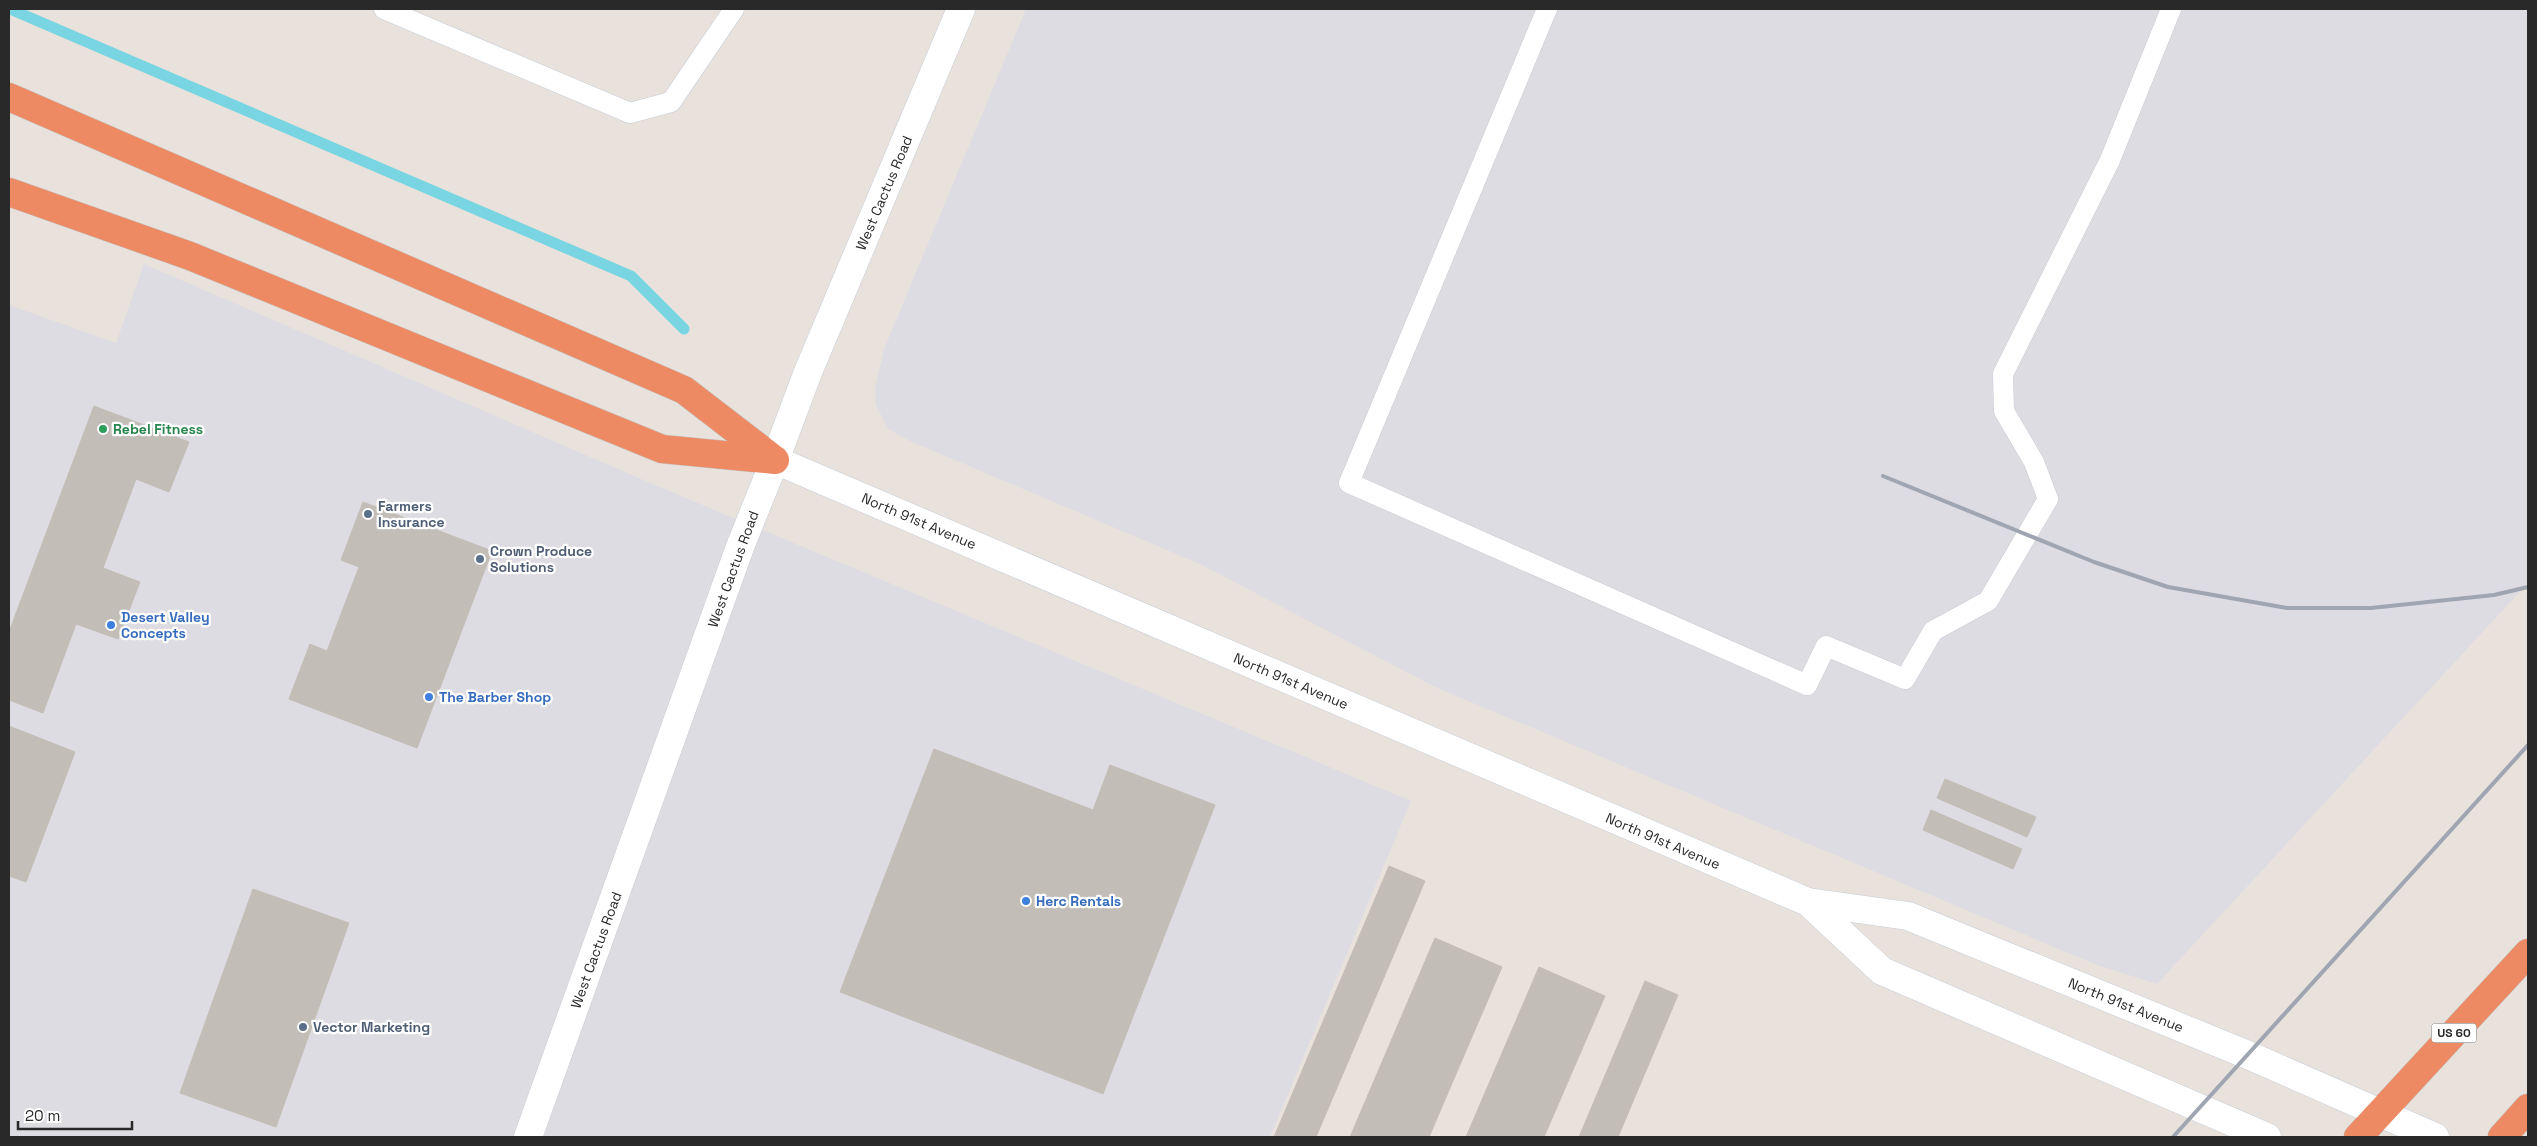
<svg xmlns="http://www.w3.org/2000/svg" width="2537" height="1146" viewBox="0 0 2537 1146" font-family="'Space Grotesk',sans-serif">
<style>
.industrial{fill:#dddce2}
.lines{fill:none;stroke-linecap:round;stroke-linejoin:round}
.stream{stroke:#79d5e1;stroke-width:11}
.building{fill:#c2bdb7;stroke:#c4bdb6}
.lane-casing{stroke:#c7ccd5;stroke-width:21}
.street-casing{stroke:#c7ccd5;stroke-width:29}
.secondary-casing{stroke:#c7ccd5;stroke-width:29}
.highway-casing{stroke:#c3c3c3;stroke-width:29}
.lane{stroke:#fff;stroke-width:20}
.street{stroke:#fff;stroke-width:28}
.secondary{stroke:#fff;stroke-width:28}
.highway{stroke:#ed8a63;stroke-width:28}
.rail{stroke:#9fa5b1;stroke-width:4}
.leisure-dot{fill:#2e9e5b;stroke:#fff;stroke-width:2}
.service-dot{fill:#5c6f8a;stroke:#fff;stroke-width:2}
.shop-dot{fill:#3f7fe0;stroke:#fff;stroke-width:2}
.labels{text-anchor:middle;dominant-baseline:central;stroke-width:4.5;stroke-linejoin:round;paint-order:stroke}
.shield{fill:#fff;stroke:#696969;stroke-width:1}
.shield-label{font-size:12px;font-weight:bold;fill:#292929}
.street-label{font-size:14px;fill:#292929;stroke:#fff}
.leisure-label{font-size:14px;font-weight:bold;fill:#27864d;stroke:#fff;text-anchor:start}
.service-label{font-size:14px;font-weight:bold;fill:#4e5e75;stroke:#fff;text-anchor:start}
.shop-label{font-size:14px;font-weight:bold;fill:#366cbe;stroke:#fff;text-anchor:start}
</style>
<rect width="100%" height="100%" fill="#e9e2dc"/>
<path class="industrial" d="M1026,9H2528V583L2157,984L2097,965L1435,687L1200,564L910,441L888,429L876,405L875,388L884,349Z
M144,264L669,491L1411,801L1270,1137H9V305L116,343Z"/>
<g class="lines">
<path class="stream" d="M10,9L631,276L684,329"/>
</g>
<path class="building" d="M94,406L189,442L169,492L136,479L103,568L140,582L118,639L76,624L43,713L9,700V632Z
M363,502L492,551L417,748L289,699L310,644L327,651L359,567L341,560Z
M9,726L75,752L26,882L9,876Z
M934,749L1093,810L1110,765L1215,805L1103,1094L840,992Z
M1945,779L2036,817L2027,837L1937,798Z
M1931,810L2022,849L2013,869L1923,830Z
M1389,866L1425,881L1316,1137H1274Z
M253,889L349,923L276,1127L180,1093Z
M1435,938L1502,967L1429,1137H1350Z
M1539,967L1605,996L1544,1137H1466Z
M1645,981L1678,995L1618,1137H1579Z"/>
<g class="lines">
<defs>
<path id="lane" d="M384,9L630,113L671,102L734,9
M1547,9L1349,483L1807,685L1826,646L1905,679L1933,631L1988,601L2048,499L2034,462L2004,411L2003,374L2110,160L2171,9"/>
<path id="street" d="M528,1137L740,547L775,460"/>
<path id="secondary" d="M961,9L808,372L775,460L1808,902L1908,916L2248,1055L2435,1137
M1808,902L1882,971L2267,1137"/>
<path id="highway" d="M9,97L684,390L775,460
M9,192L190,256L662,449L775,460
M2358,1137L2528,953
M2502,1137L2528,1108"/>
</defs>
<use href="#lane" class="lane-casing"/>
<use href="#street" class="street-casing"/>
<use href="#secondary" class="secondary-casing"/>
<use href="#highway" class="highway-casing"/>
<use href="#lane" class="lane"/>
<use href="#street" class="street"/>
<use href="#secondary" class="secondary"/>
<use href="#highway" class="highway"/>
<path class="rail" d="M1883,476L2094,562L2168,587L2287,608H2371L2494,595L2528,587
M2173,1137L2528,745"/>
</g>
<circle class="leisure-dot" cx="103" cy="429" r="5"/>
<g class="service-dot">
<circle cx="368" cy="514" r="5"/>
<circle cx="480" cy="559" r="5"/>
<circle cx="303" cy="1027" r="5"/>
</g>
<g class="shop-dot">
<circle cx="111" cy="625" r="5"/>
<circle cx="429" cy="697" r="5"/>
<circle cx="1026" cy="901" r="5"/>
</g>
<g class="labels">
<rect class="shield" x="2431.5" y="1023.5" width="45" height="19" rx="4"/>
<g class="shield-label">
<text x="2454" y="1033">US 60</text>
</g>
<g class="street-label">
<text transform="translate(884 193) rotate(-67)">West Cactus Road</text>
<text transform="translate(919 521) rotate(23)">North 91st Avenue</text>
<text transform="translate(733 569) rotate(-70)">West Cactus Road</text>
<text transform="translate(1291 681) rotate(23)">North 91st Avenue</text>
<text transform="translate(1663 841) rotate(23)">North 91st Avenue</text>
<text transform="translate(596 950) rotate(-70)">West Cactus Road</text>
<text transform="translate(2126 1005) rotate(22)">North 91st Avenue</text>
</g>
<g class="leisure-label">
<text x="113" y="429">Rebel Fitness</text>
</g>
<g class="service-label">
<text x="378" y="506">Farmers<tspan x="378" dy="16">Insurance</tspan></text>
<text x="490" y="551">Crown Produce<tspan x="490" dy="16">Solutions</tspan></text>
<text x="313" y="1027">Vector Marketing</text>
</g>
<g class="shop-label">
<text x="121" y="617">Desert Valley<tspan x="121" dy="16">Concepts</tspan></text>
<text x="439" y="697">The Barber Shop</text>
<text x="1036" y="901">Herc Rentals</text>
</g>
</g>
<rect width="2537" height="1146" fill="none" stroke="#292929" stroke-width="20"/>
<path d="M18 1121v8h114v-8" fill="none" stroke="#292929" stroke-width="2.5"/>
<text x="25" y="1121" font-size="15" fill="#292929" stroke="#ffffff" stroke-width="4" paint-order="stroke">20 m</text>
</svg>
